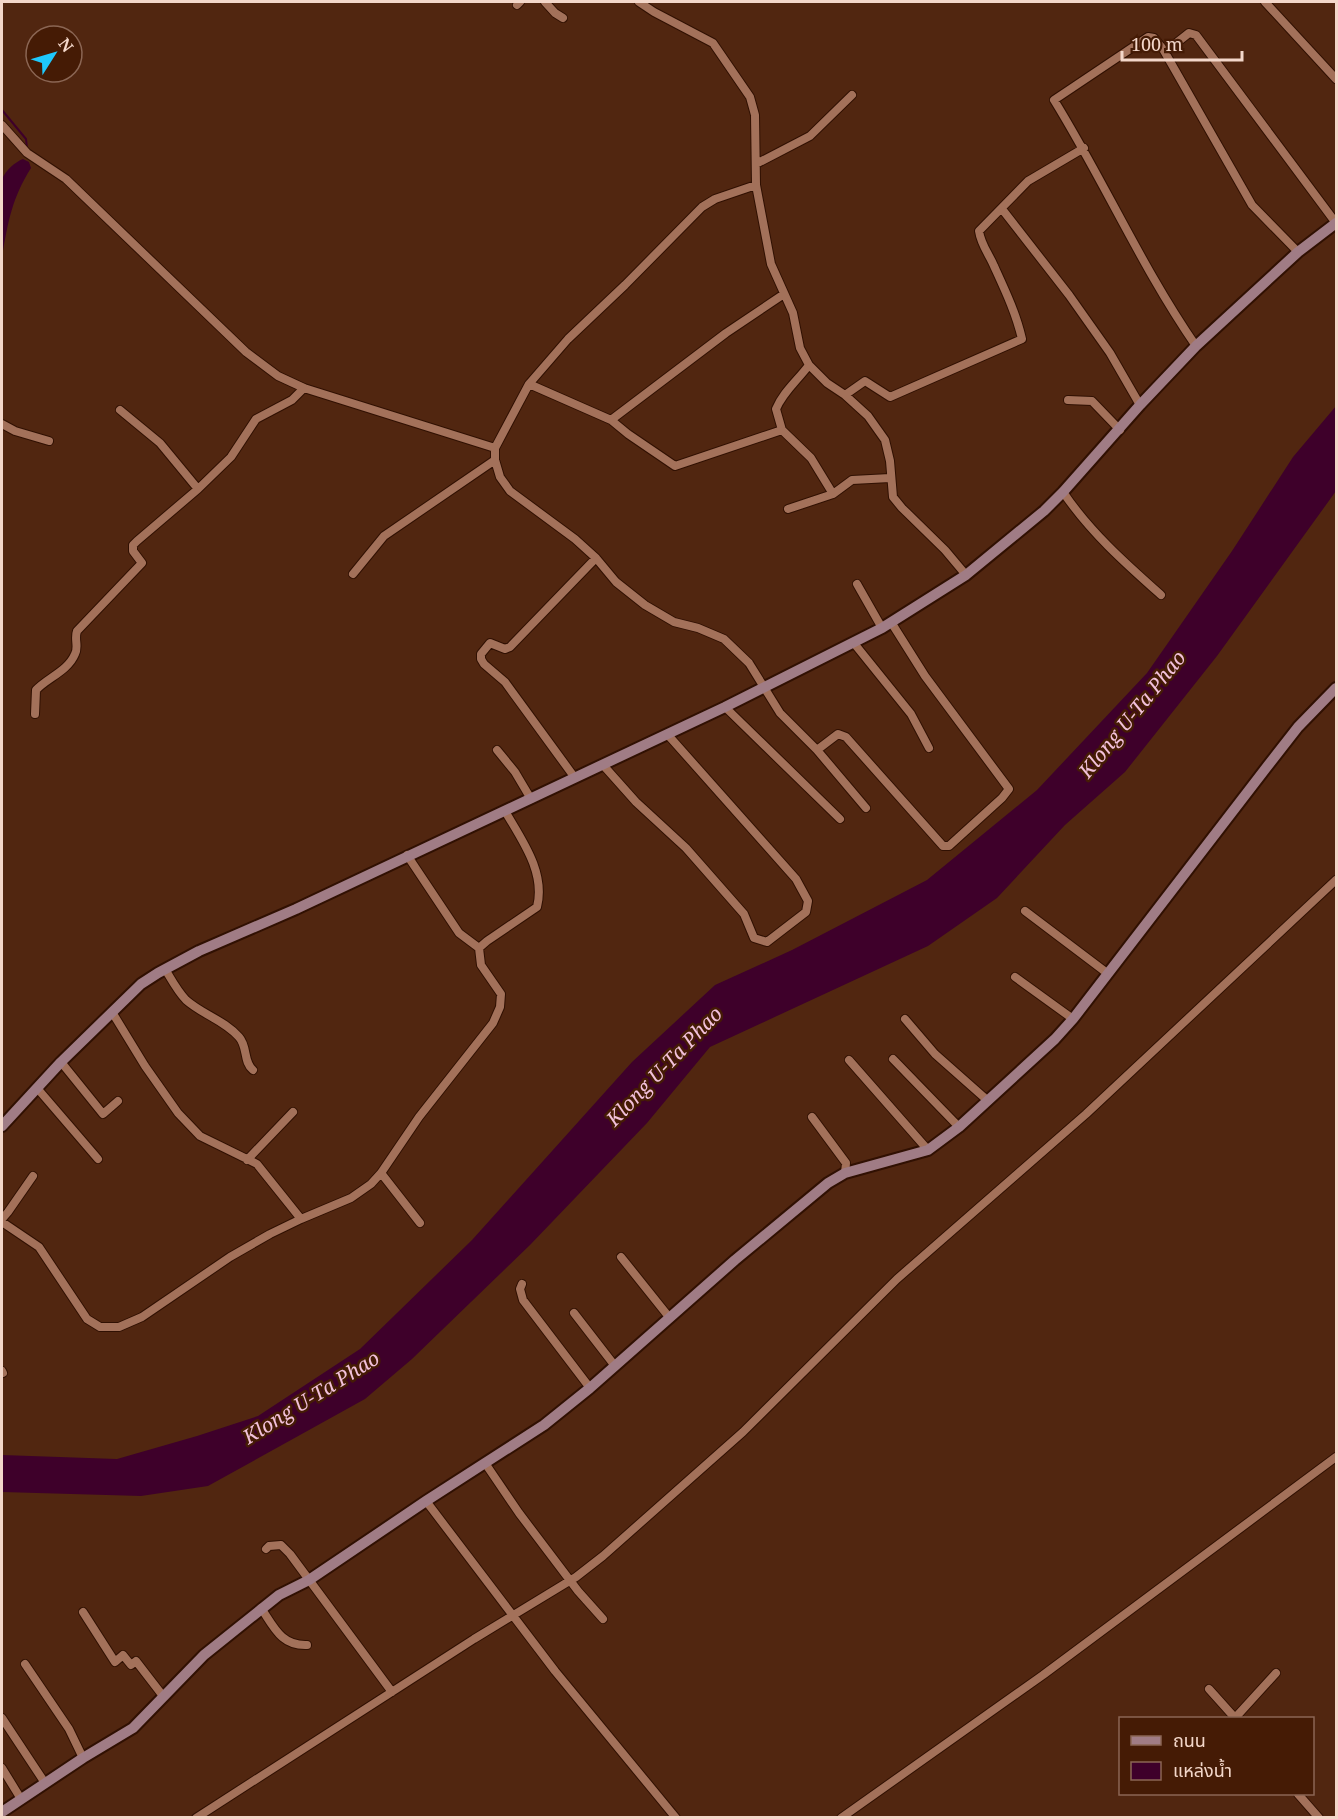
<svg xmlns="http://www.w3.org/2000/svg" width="1338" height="1819" viewBox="0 0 1338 1819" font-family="'Noto Serif','Noto Sans Thai',serif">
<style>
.water{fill:#3e002a}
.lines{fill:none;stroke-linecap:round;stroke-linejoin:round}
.stream{stroke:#3e002a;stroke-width:2}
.street-casing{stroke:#301002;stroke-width:10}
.secondary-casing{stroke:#301002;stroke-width:14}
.street{stroke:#a3715a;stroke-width:8}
.secondary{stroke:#a07c85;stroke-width:10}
.labels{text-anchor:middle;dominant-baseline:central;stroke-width:5;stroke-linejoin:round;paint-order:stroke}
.water-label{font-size:20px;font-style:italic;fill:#f2c1db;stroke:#451b05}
</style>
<rect width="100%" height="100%" fill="#512610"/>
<path class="water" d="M23,159L29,162L31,168C12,198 8,222 2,257C1,243 0,188 2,179C6,170 15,162 23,159Z
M1336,406V491L1217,656L1125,772L1065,825L997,898L928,946L710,1047L647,1123L530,1245L412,1359L365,1399L208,1486L141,1496L2,1492V1455L117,1459L197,1436L258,1416L360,1349L472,1240L632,1062L715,985L792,950L927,880L1037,790L1147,673L1232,551L1293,457Z"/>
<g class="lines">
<path class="stream" d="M2,110L26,139L27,148"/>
<defs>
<path id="street" d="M545,2L555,13L563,18
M639,2L654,12L713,43L750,97L755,115L756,185L771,264L793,313L800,348L809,365L827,383L845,395L868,416L885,440L890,461L893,497L902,508L945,550L966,575
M1265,2L1336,79
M517,5L520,2
M1165,52L1189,33L1196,35L1336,223
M2,125L27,153L66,179L246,352L278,376L304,388L495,448
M756,164L810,136L852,95
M756,185L715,199L702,207L625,285L568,339L529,384L495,448V460L500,477L510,491L575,539L596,558L616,582L645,605L674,622L698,628L724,639L749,663L780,713L817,750L866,808
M1002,209L1069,295L1110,353L1140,405
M1196,346C1142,268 1104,181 1054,100L1148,37L1154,38L1163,49L1252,205L1298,252
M809,365C798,380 783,392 776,409L782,430L811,458L833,494
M529,384L611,420L726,333L784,294
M845,395L865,381L890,397L1022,339C1016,313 1005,290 994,266C989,254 981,245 979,231L1028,181L1084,148
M1068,400L1092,401L1120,430
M120,410L160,443L198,489
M611,420L628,434L675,466L782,430
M2,424L15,431L49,441
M1063,492C1090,532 1125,563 1161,595
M788,509L833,494L852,480L890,478
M353,574L384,536L495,460
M857,584L882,628
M853,642L911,714L929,748
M725,707L840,819
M35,714L36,690C47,678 68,671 75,654C79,647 74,639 77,631L142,563L133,551V545L137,541L198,489L231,457L256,419L292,400L304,388
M497,750L515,772L531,799
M817,750L838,734L846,737L943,846H949L1002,798L1009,789L925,676L891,622
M603,765L636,802L686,848L744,914L754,938L767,942L806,912L808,901L796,879L668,735
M575,778L505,682L484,664L481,659V654L490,643L505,649L510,647L596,558
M407,855L459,933L479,948
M1025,911L1107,973
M165,969C171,979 178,992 186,1000C203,1015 224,1020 239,1037C248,1047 243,1062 253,1070
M1015,977L1073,1019
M112,1012L145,1066L178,1113L200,1136L257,1164L301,1219
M905,1019L935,1054L987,1100
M893,1059L959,1127
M849,1060L928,1150
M61,1062L103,1114L118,1101
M37,1088L98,1159
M812,1117L846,1163L845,1173
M247,1160L293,1112
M381,1173L420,1223
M2,1219L8,1212L33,1176
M2,1222L39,1247L87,1319L100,1327H119L142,1317L230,1257L270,1234L301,1219L351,1198L371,1184L381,1173L419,1117L493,1023L500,1007L501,994L481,965L479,948L487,941L537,907C546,872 521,839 505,811
M621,1257L669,1317
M522,1284L520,1289L523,1300L590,1388
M574,1313L615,1366
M2,1371L3,1373
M485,1463L519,1513L578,1591L603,1619
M426,1501L555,1671L676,1818
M266,1549L269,1546L281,1545L290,1554L392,1692
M261,1608C274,1627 281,1646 307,1645
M83,1612L115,1662L123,1655L131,1665L136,1661L163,1696
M25,1664L69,1729L83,1758
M1209,1689L1235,1718
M2,1718L45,1783
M1235,1718L1276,1673
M2,1768L21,1799
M1298,1794L1319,1818
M196,1818L474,1639L576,1577L603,1556L743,1432L897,1279L1086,1114L1336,880
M841,1818L1043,1675L1336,1457"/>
<path id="secondary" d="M2,1126L61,1062L141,984L158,973L199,951L296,909L725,707L882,628L966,575L1044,511L1063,492L1140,405L1196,346L1298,252L1336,223
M2,1812L83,1758L133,1728L204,1655L279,1595L309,1580L426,1501L544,1425L590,1388L735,1260L828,1183L845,1173L928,1150L959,1127L1055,1039L1073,1019L1266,768L1298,727L1336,688"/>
</defs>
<use href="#street" class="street-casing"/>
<use href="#secondary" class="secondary-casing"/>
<use href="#street" class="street"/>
<use href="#secondary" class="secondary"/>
</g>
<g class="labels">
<g class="water-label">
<text transform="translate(1132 714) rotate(-51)">Klong U-Ta Phao</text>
<text transform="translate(664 1066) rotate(-46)">Klong U-Ta Phao</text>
<text transform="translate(311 1397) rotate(-32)">Klong U-Ta Phao</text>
</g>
</g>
<rect width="1338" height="1819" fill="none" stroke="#f3d7ca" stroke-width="6"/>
<rect x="1119" y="1717" width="195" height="78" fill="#451b05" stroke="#8b6654" stroke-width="1.5"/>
<rect x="1131" y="1736" width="30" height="9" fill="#a07c85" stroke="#8b6654" stroke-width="1.5"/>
<text x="1173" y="1747" font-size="18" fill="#f3d7ca">ถนน</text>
<rect x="1131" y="1762" width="30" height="18" fill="#3e002a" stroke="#8b6654" stroke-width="1.5"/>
<text x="1173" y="1777" font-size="18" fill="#f3d7ca">แหล่งน้ำ</text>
<g transform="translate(54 54) rotate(53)"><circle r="28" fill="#451b05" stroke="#8b6654" stroke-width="1.5"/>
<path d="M0-4.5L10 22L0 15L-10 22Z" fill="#1fc9fd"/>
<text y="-9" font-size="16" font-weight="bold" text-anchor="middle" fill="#f3d7ca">N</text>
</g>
<path d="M1122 51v9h120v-9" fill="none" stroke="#f3d7ca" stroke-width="3"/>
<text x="1131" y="51" font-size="18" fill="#f3d7ca" stroke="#451b05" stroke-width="4.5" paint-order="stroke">100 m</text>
</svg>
